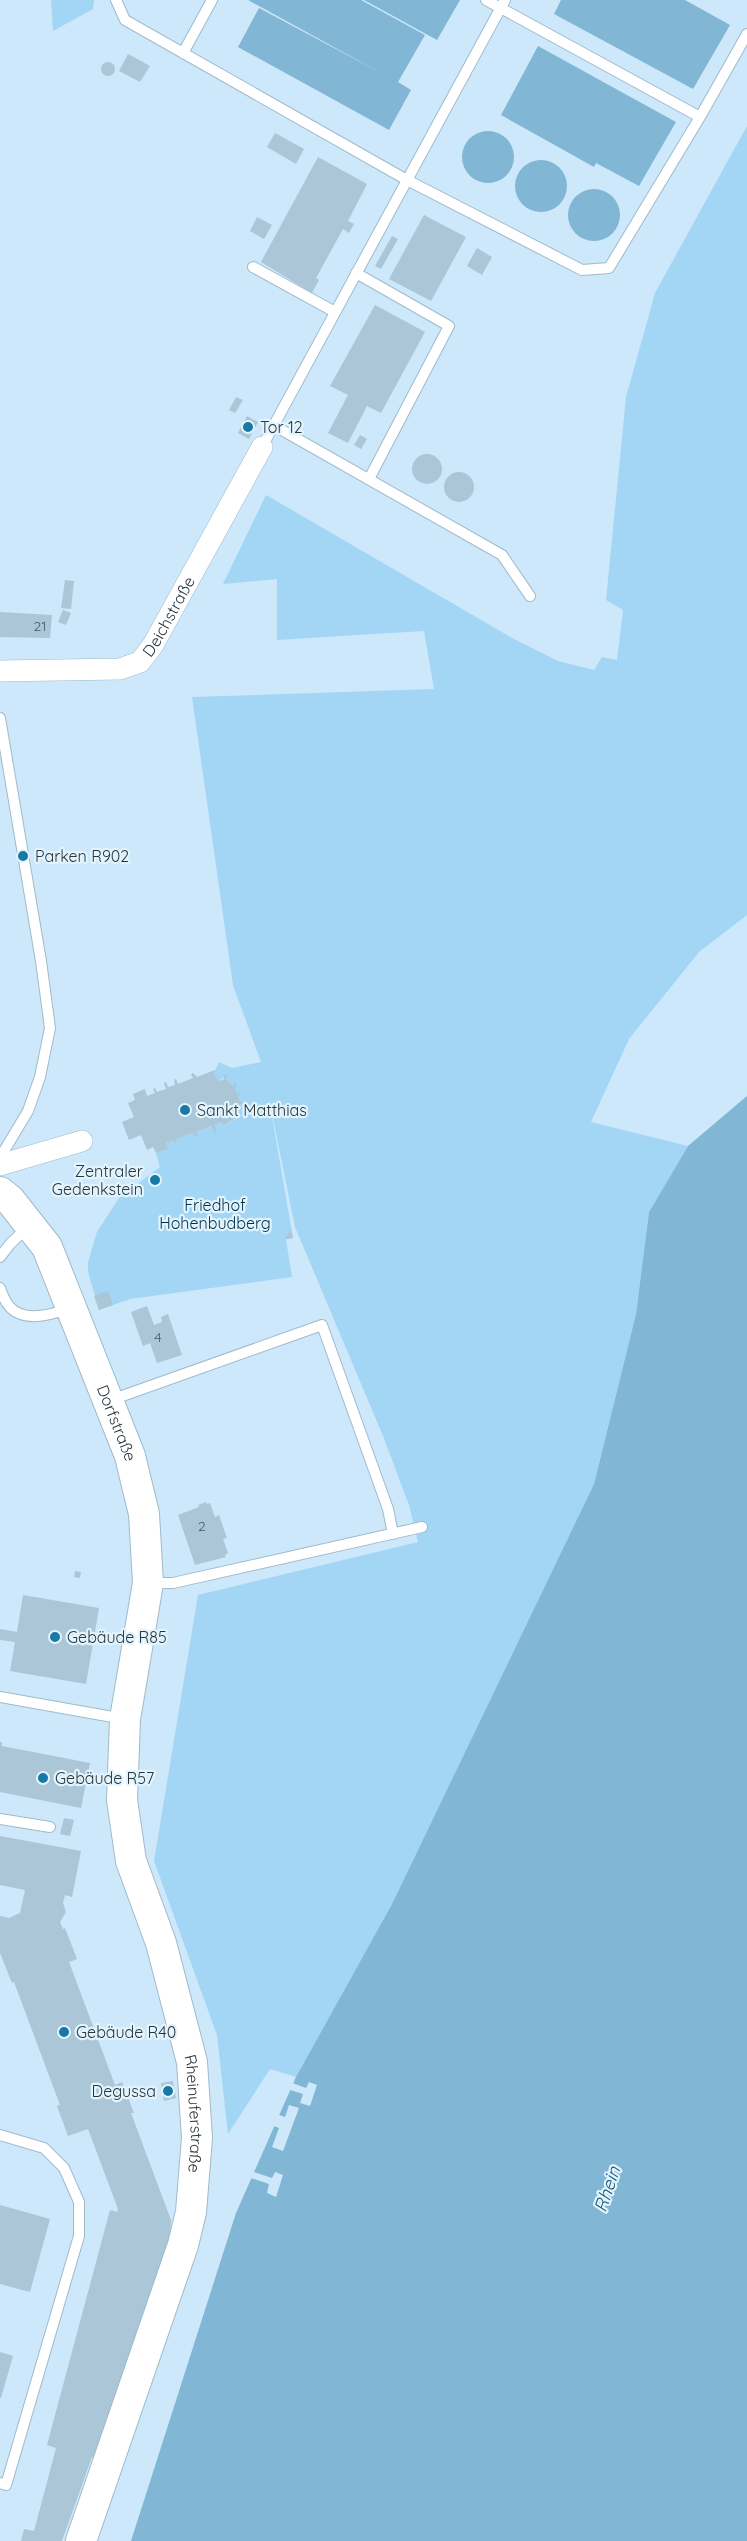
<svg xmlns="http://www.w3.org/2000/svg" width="747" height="2541" viewBox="0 0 747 2541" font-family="Quicksand,sans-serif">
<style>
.green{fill:#a3d6f5}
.water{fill:#81b6d5}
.pier{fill:#cce8fa}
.building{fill:#aac6d7}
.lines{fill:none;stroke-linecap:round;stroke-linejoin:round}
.lane-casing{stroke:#9fbacb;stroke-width:12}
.street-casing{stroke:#9fbacb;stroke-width:22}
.secondary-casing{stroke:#9fbacb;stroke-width:32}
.lane{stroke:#fff;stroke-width:10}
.street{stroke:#fff;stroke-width:21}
.secondary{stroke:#fff;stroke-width:30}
.poi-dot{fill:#1879a6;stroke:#e2f4fe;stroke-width:2}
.labels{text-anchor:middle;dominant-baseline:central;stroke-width:4.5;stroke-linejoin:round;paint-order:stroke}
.number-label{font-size:14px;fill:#4a5963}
.poi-label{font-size:16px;fill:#2a353c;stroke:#e2f4fe;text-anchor:start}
.street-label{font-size:16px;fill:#2a353c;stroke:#e2f4fe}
.park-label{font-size:16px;fill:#043248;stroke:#e2f4fe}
.water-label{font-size:18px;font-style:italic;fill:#145574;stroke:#e2f4fe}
</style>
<rect width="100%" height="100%" fill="#cce8fa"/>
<path class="green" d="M51,0H94L93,9L53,31Z
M747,126V915L699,952L629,1039L591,1122L688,1146L649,1212L636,1314L594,1484L392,1904L296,2077L270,2069L228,2134L217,2035L154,1861L198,1595L418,1542L409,1505L383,1436L295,1227L269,1099L293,1238L286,1239L292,1277L130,1299L99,1310L88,1272V1262L97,1232L119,1198L160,1167L156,1153L167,1149L166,1143L174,1140L176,1142V1139L192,1133L196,1137V1132L211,1126L213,1130L215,1125L221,1122L223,1126L239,1117L240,1104L243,1105V1102H240L238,1096L241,1095L237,1094L235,1088L237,1084L233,1086L226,1080L228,1075L218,1081L214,1073L219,1062L232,1068L261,1062L233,985L192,697L434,689L424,631L277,640V579L223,584L266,495L512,638L558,661L594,670L602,657L617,660L623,610L606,600L626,397L655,293Z"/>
<path class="water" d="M248,0H361L425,35L398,82L411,90L389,130L238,47L259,8L381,73Z
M364,0H460L437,40Z
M561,0H685L730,25L693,89L554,14Z
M538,46L676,122L639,186L596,163L594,167L501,115Z
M462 157a26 26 0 1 1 52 0a26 26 0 1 1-52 0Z
M515 186a26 26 0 1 1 52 0a26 26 0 1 1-52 0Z
M568 215a26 26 0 1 1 52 0a26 26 0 1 1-52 0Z
M747,1096V2541H131L236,2213L296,2077L392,1904L594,1484L636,1314L649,1212L688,1146Z"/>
<path class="pier" d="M290,2082L306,2088L309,2082L317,2085L310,2106L300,2103L303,2094L287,2089Z
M289,2105L299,2108L283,2151L272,2147L279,2128L271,2125L276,2114L285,2117Z
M251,2171L272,2178L275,2172L283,2175L276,2197L267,2193L269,2184L248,2177Z"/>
<path class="building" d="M128,54L150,66L140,82L119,71Z
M101 69a7 7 0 1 1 14 0a7 7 0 1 1-14 0Z
M275,133L304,149L296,164L267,147Z
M318,157L367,184L348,221L354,224L349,233L343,229L316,278L319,280L312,293L261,262Z
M424,215L466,237L431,301L389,279Z
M257,217L272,225L264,239L250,231Z
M392,236L398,239L381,269L375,266Z
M477,248L492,257L482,275L467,266Z
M375,305L425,332L381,413L367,406L348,443L328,433L348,395L330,386Z
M236,397L243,400L235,413L229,410Z
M247,416L258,422L249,439L238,433Z
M360,435L367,439L361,449L354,445Z
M412 469a15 15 0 1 1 30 0a15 15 0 1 1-30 0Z
M444 487a15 15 0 1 1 30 0a15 15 0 1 1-30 0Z
M65,580L74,581L71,609L61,608Z
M63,610L71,613L66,625L58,622Z
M0,612L52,615L50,638L0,637Z
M215,1070L214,1073L218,1081L224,1079L225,1074L228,1075L226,1080L233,1086L235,1083L237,1085L235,1088L237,1094L240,1093L241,1095L238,1096L240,1102H244L243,1105L240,1104L239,1116L223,1126L221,1122L215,1125L216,1134H215L211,1126L196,1132L198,1136L195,1137L192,1133L176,1139L177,1142L175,1143L174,1140L166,1143L168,1149L156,1153L153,1147L147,1150L141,1135L129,1140L122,1122L134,1117L128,1103L135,1100L133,1094L145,1089L147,1096L155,1093L153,1089L155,1088L157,1092L166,1089L164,1083L166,1082L168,1087L175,1085L174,1080L176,1079L178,1084L193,1078L191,1074L193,1073L197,1077Z
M291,1231L293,1238L286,1239L285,1238Z
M108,1291L113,1305L99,1310L94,1296Z
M147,1306L154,1325L162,1322L161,1317L168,1314L182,1355L157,1363L150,1343L143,1346L131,1312Z
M206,1502L207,1504L210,1503L215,1517L219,1515L227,1538L223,1539L228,1553L225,1555L226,1557L195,1565L178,1515L199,1507L198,1505Z
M75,1571L81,1572L80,1578L74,1577Z
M23,1595L99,1608L86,1684L10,1671L15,1642L0,1640V1629L17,1632Z
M0,1742H2V1746L90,1763L81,1808L0,1792Z
M64,1818L74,1820L70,1836L60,1834Z
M0,1836L81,1851L72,1897L65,1895L63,1903L66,1912L60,1922L63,1929L65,1928L77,1959L69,1962L115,2085L122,2082L134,2113H131L171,2220L170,2242L95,2458L92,2457L62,2541H21L24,2529L34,2531L56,2448L47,2445L110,2210L117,2212L118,2209L88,2129L68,2136L57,2106L60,2105L14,1982L12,1983L0,1953V1916L9,1918L20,1913L25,1890L0,1885Z
M173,2081L176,2098L164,2101L161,2083Z
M0,2205L50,2219L30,2292L0,2284Z
M0,2352L13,2356L1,2398H0Z"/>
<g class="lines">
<defs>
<path id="lane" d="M116,0L125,20L407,180L582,270L609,268L700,117
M486,0L700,117L747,34
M183,53L212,0
M253,267L335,312
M356,273L449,326L369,479
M273,425L502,555L530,596
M262,447L505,0
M0,718L41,961L50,1028L40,1077L28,1111L4,1151L7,1163
M0,1257L10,1244L28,1227
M0,1288C2,1294 5,1301 9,1306C23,1323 52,1315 69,1308
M111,1400L322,1325L388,1509L393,1534
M151,1583H173L422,1527
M0,1697L124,1719
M0,1819L50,1827
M0,2135L44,2148L64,2168L79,2202V2236L6,2485L0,2483"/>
<g id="street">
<path id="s1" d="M0,671L120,669L140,662L153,645L262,447"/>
<path d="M0,1165L82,1141"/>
</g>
<g id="secondary">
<path id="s2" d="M0,1192L10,1200L47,1247L130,1456L144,1514L148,1583L125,1719L122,1800L131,1861L161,1943L192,2062L197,2138L191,2212L183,2245L81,2541"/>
</g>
</defs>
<use href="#lane" class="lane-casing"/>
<use href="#street" class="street-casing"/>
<use href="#secondary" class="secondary-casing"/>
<use href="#lane" class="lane"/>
<use href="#street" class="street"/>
<use href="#secondary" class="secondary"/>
</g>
<g class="poi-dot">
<circle cx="248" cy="427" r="6"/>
<circle cx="23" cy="856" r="6"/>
<circle cx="185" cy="1110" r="6"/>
<circle cx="155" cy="1180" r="6"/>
<circle cx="55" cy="1637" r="6"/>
<circle cx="43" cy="1778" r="6"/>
<circle cx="64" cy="2032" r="6"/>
<circle cx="168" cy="2091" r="6"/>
</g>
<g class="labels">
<g class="number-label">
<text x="40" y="626">21</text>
<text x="158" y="1337">4</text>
<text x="202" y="1526">2</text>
</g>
<g class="poi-label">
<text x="260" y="427">Tor 12</text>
<text x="35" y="856">Parken R902</text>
<text x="197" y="1110">Sankt Matthias</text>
<text x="143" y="1171" text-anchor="end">Zentraler<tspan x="143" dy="18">Gedenkstein</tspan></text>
<text x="67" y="1637">Gebäude R85</text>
<text x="55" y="1778">Gebäude R57</text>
<text x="76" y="2032">Gebäude R40</text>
<text x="156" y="2091" text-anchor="end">Degussa</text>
</g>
<g class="street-label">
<text stroke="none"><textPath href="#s1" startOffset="195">Deichstraße</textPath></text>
<text stroke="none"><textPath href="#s2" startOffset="262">Dorfstraße</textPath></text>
<text stroke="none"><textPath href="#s2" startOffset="969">Rheinuferstraße</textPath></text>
</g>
<g class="park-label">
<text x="215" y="1205">Friedhof<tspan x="215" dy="18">Hohenbudberg</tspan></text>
</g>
<g class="water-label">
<text transform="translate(607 2189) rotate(-71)">Rhein</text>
</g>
</g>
</svg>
